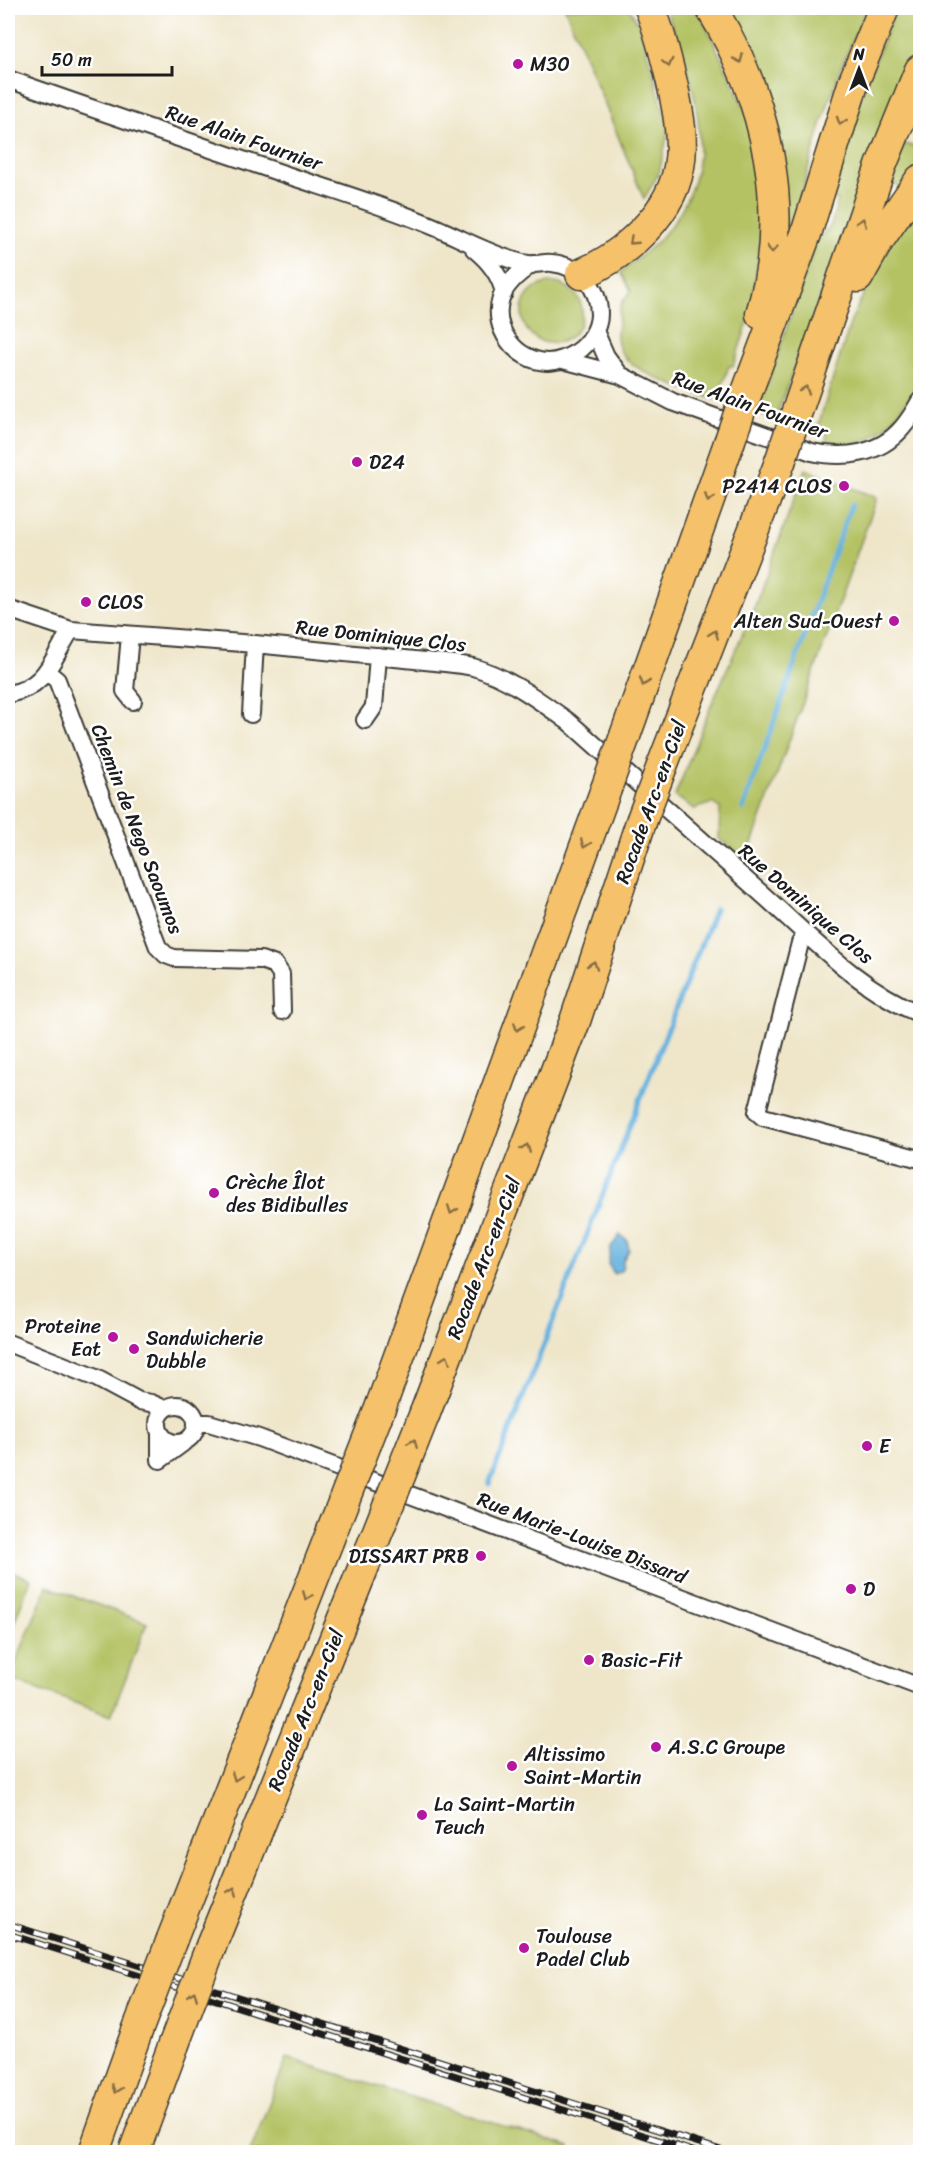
<svg xmlns="http://www.w3.org/2000/svg" width="928" height="2160" viewBox="0 0 928 2160" font-family="Sriracha,sans-serif">
<style>
.green{fill:#b4c264;stroke:#686f40;stroke-width:1.5}
.water{fill:#64b1de;stroke:#40667d;stroke-width:1.5}
.lines{fill:none;stroke-linecap:round;stroke-linejoin:round}
.stream{stroke:#64b1de;stroke-width:5}
.street-casing{stroke:#3c3a36;stroke-width:20}
.highway-casing{stroke:#3c3a36;stroke-width:33}
.street{stroke:#fff;stroke-width:16}
.highway{stroke:#f5c16b;stroke-width:30}
.rail-casing{stroke:#1c1c1c;stroke-width:7}
.rail{stroke:#fff;stroke-width:4.5;stroke-dasharray:14;stroke-linecap:butt}
.highway-bridge-casing{stroke:#3c3a36;stroke-width:33;stroke-linecap:butt}
.highway-bridge{stroke:#f5c16b;stroke-width:30}
.oneway{stroke:#886e44}
.poi-dot{fill:#b5179e;stroke:#fff;stroke-width:2}
.labels{text-anchor:middle;dominant-baseline:central;stroke-width:5;stroke-linejoin:round;paint-order:stroke}
.poi-label{font-size:20px;fill:#1c1c1c;stroke:#fff;text-anchor:start}
.street-label{font-size:20px;fill:#1c1c1c;stroke:#fff}
</style>
<rect width="100%" height="100%" fill="#fff"/>
<filter id="ink" filterUnits="userSpaceOnUse"><feTurbulence type="fractalNoise" baseFrequency=".0167" numOctaves="2"/><feDisplacementMap in="SourceGraphic" scale="12" xChannelSelector="R" yChannelSelector="G"/><feConvolveMatrix kernelMatrix="1 2 1 2 8 2 1 2 1" color-interpolation-filters="sRGB"/></filter>
<filter id="wash" filterUnits="userSpaceOnUse"><feTurbulence type="fractalNoise" baseFrequency=".008" numOctaves="4" result="noise"/><feDisplacementMap in="SourceGraphic" scale="24" xChannelSelector="R" yChannelSelector="G"/><feGaussianBlur stdDeviation="1.35" result="paint"/><feColorMatrix in="noise" values="0 0 0 0 0 0 0 0 0 0 0 0 0 0 0 0 0 1.4 0 .05"/><feComposite in="paint" operator="in"/></filter>
<g filter="url(#wash)">
<rect width="100%" height="100%" fill="#efe6ca"/>
<path class="green" d="M565,8H629L639,25L669,128L659,173L644,199Z
M665,8H698L748,116L763,218L751,313L733,366H729L719,394H716L714,399C692,393 635,373 623,355C616,345 616,335 618,324C621,304 618,306 631,291L621,272C639,257 660,242 674,222C685,205 695,183 698,163C705,114 684,51 665,8Z
M720,8H867L842,64L821,125L789,235Z
M896,8H920V42L900,85L775,419L757,414L816,242L831,225L838,200L829,197L861,95Z
M920,101V166L902,189L892,182L904,144L917,147L919,105Z
M920,197V381L901,410L886,427L869,439L851,446L826,442L827,433L817,429L851,321L881,257Z
M522 313a30 30 0 1 1 60 0a30 30 0 1 1-60 0Z
M805,469L877,498L746,860L719,839L720,808L712,803L694,809L675,796L710,708L756,603Z
M8,1570L31,1579L8,1638Z
M47,1586L147,1623L111,1716L9,1679Z
M287,2058L570,2147L567,2152H250Z"/>
<path class="water" d="M620,1235L627,1240L629,1250L623,1260L622,1270L614,1274L608,1264L611,1247Z"/>
<g class="lines">
<path class="stream" d="M743,809L851,505
M489,1484L715,909"/>
</g>
</g>
<g filter="url(#ink)">
<g class="lines">
<defs>
<path id="street" d="M8,79C98,111 188,141 278,172C331,190 386,206 437,228C462,239 486,252 512,260C519,262 527,265 534,264C540,264 546,262 552,263C579,266 599,286 599,314C599,329 589,344 577,352C568,357 559,362 547,362C516,361 491,328 501,298C506,283 519,273 531,265
M474,249C489,261 500,274 504,293
M595,331L606,356L620,375
M563,360L620,375L673,402L812,452C844,459 879,455 902,428C909,420 915,410 920,401
M8,609L71,630L255,644L445,663C454,664 464,665 473,667C508,677 540,701 569,722C631,777 692,832 754,887C806,932 856,988 920,1014
M130,635L125,691L133,701
M47,672L57,680L158,947L166,955L174,958L261,960L275,965L281,974L282,1011
M8,694C46,688 52,659 71,630
M251,714L255,644
M365,720L374,707L378,656
M806,934L800,943L757,1112L763,1117L920,1159
M8,1343L96,1378L139,1401L151,1403L165,1409
M158 1424a19 19 0 1 1 38 0a19 19 0 1 1-38 0Z
M196,1423H209L259,1438L920,1687
M160,1435V1460L183,1443"/>
<path id="highway" d="M711,8C767,98 792,211 761,314
M581,274C601,266 619,254 635,239C688,191 687,148 672,83C666,57 660,32 650,8
M858,277L878,241L920,180
M741,408L806,234L854,81L884,8
M793,423L881,166L920,70
M625,736L729,443
M662,766L780,462
M382,1403L606,789
M425,1413L575,1021L641,822
M172,1939L328,1541
M211,1946L368,1556
M94,2152L136,2034
M134,2152L174,2044"/>
</defs>
<use href="#street" class="street-casing"/>
<use href="#highway" class="highway-casing"/>
<use href="#street" class="street"/>
<use href="#highway" class="highway"/>
<defs>
<path id="rail" d="M8,1924L727,2152
M8,1934L696,2152"/>
</defs>
<use href="#rail" class="rail-casing"/>
<use href="#rail" class="rail"/>
<defs>
<path id="highway-bridge" d="M729,443L741,408
M780,462L793,423
M606,789L625,736
M641,822L662,766
M328,1541L382,1403
M368,1556L425,1413
M136,2034L172,1939
M174,2044L211,1946"/>
</defs>
<use href="#highway-bridge" class="highway-bridge-casing"/>
<use href="#highway-bridge" class="highway-bridge"/>
</g>
<defs><path id="oneway-chevron" d="M-2-3.5L2.5 0L-2 3.5" fill="none" stroke-width="1.6" stroke-linecap="round" stroke-linejoin="round" transform="scale(1.5)"/></defs>
<g class="oneway">
<use href="#oneway-chevron" transform="translate(739 59) rotate(66)"/>
<use href="#oneway-chevron" transform="translate(668 63) rotate(76)"/>
<use href="#oneway-chevron" transform="translate(841 121) rotate(107)"/>
<use href="#oneway-chevron" transform="translate(862 222) rotate(-71)"/>
<use href="#oneway-chevron" transform="translate(633 241) rotate(137)"/>
<use href="#oneway-chevron" transform="translate(772 249) rotate(95)"/>
<use href="#oneway-chevron" transform="translate(805 390) rotate(-71)"/>
<use href="#oneway-chevron" transform="translate(709 498) rotate(109)"/>
<use href="#oneway-chevron" transform="translate(714 634) rotate(-69)"/>
<use href="#oneway-chevron" transform="translate(644 682) rotate(109)"/>
<use href="#oneway-chevron" transform="translate(585 844) rotate(111)"/>
<use href="#oneway-chevron" transform="translate(593 965) rotate(-71)"/>
<use href="#oneway-chevron" transform="translate(518 1027) rotate(110)"/>
<use href="#oneway-chevron" transform="translate(526 1148) rotate(-69)"/>
<use href="#oneway-chevron" transform="translate(452 1210) rotate(110)"/>
<use href="#oneway-chevron" transform="translate(446 1359) rotate(-69)"/>
<use href="#oneway-chevron" transform="translate(413 1443) rotate(-68)"/>
<use href="#oneway-chevron" transform="translate(307 1596) rotate(111)"/>
<use href="#oneway-chevron" transform="translate(236 1777) rotate(111)"/>
<use href="#oneway-chevron" transform="translate(233 1891) rotate(-69)"/>
<use href="#oneway-chevron" transform="translate(193 1995) rotate(-69)"/>
<use href="#oneway-chevron" transform="translate(116 2089) rotate(110)"/>
</g>
</g>
<g class="poi-dot">
<circle cx="518" cy="64" r="6"/>
<circle cx="357" cy="462" r="6"/>
<circle cx="844" cy="486" r="6"/>
<circle cx="86" cy="602" r="6"/>
<circle cx="894" cy="621" r="6"/>
<circle cx="214" cy="1193" r="6"/>
<circle cx="113" cy="1337" r="6"/>
<circle cx="134" cy="1349" r="6"/>
<circle cx="867" cy="1446" r="6"/>
<circle cx="481" cy="1556" r="6"/>
<circle cx="851" cy="1589" r="6"/>
<circle cx="589" cy="1660" r="6"/>
<circle cx="656" cy="1747" r="6"/>
<circle cx="512" cy="1766" r="6"/>
<circle cx="422" cy="1815" r="6"/>
<circle cx="524" cy="1948" r="6"/>
</g>
<g class="labels">
<g class="poi-label">
<text x="530" y="64">M30</text>
<text x="369" y="462">D24</text>
<text x="832" y="486" text-anchor="end">P2414 CLOS</text>
<text x="98" y="602">CLOS</text>
<text x="882" y="621" text-anchor="end">Alten Sud-Ouest</text>
<text x="226" y="1182">Crèche Îlot<tspan x="226" dy="23">des Bidibulles</tspan></text>
<text x="101" y="1326" text-anchor="end">Proteine<tspan x="101" dy="23">Eat</tspan></text>
<text x="146" y="1338">Sandwicherie<tspan x="146" dy="23">Dubble</tspan></text>
<text x="879" y="1446">E</text>
<text x="469" y="1556" text-anchor="end">DISSART PRB</text>
<text x="863" y="1589">D</text>
<text x="601" y="1660">Basic-Fit</text>
<text x="668" y="1747">A.S.C Groupe</text>
<text x="524" y="1754">Altissimo<tspan x="524" dy="23">Saint-Martin</tspan></text>
<text x="434" y="1804">La Saint-Martin<tspan x="434" dy="23">Teuch</tspan></text>
<text x="536" y="1936">Toulouse<tspan x="536" dy="23">Padel Club</tspan></text>
</g>
<g class="street-label">
<text transform="translate(244 138) rotate(19)">Rue Alain Fournier</text>
<text transform="translate(750 405) rotate(20)">Rue Alain Fournier</text>
<text transform="translate(381 636) rotate(6)">Rue Dominique Clos</text>
<text transform="translate(651 802) rotate(-70)">Rocade Arc-en-Ciel</text>
<text transform="translate(137 829) rotate(69)">Chemin de Nego Saoumos</text>
<text transform="translate(806 904) rotate(41)">Rue Dominique Clos</text>
<text transform="translate(484 1258) rotate(-69)">Rocade Arc-en-Ciel</text>
<text transform="translate(582 1538) rotate(21)">Rue Marie-Louise Dissard</text>
<text transform="translate(306 1710) rotate(-68)">Rocade Arc-en-Ciel</text>
</g>
</g>
<rect width="928" height="2160" fill="none" stroke="#fff" stroke-width="30"/>
<g transform="translate(859 69)" stroke="#ffffff" stroke-width="4.5" paint-order="stroke">
<path d="M0-4.5L10 22L0 15L-10 22Z" fill="#1c1c1c"/>
<text y="-9" font-size="16" font-weight="bold" text-anchor="middle" fill="#1c1c1c">N</text>
</g>
<path d="M42 66v9h130v-9" fill="none" stroke="#1c1c1c" stroke-width="3"/>
<text x="51" y="66" font-size="18" fill="#1c1c1c" stroke="#ffffff" stroke-width="4.5" paint-order="stroke">50 m</text>
</svg>
